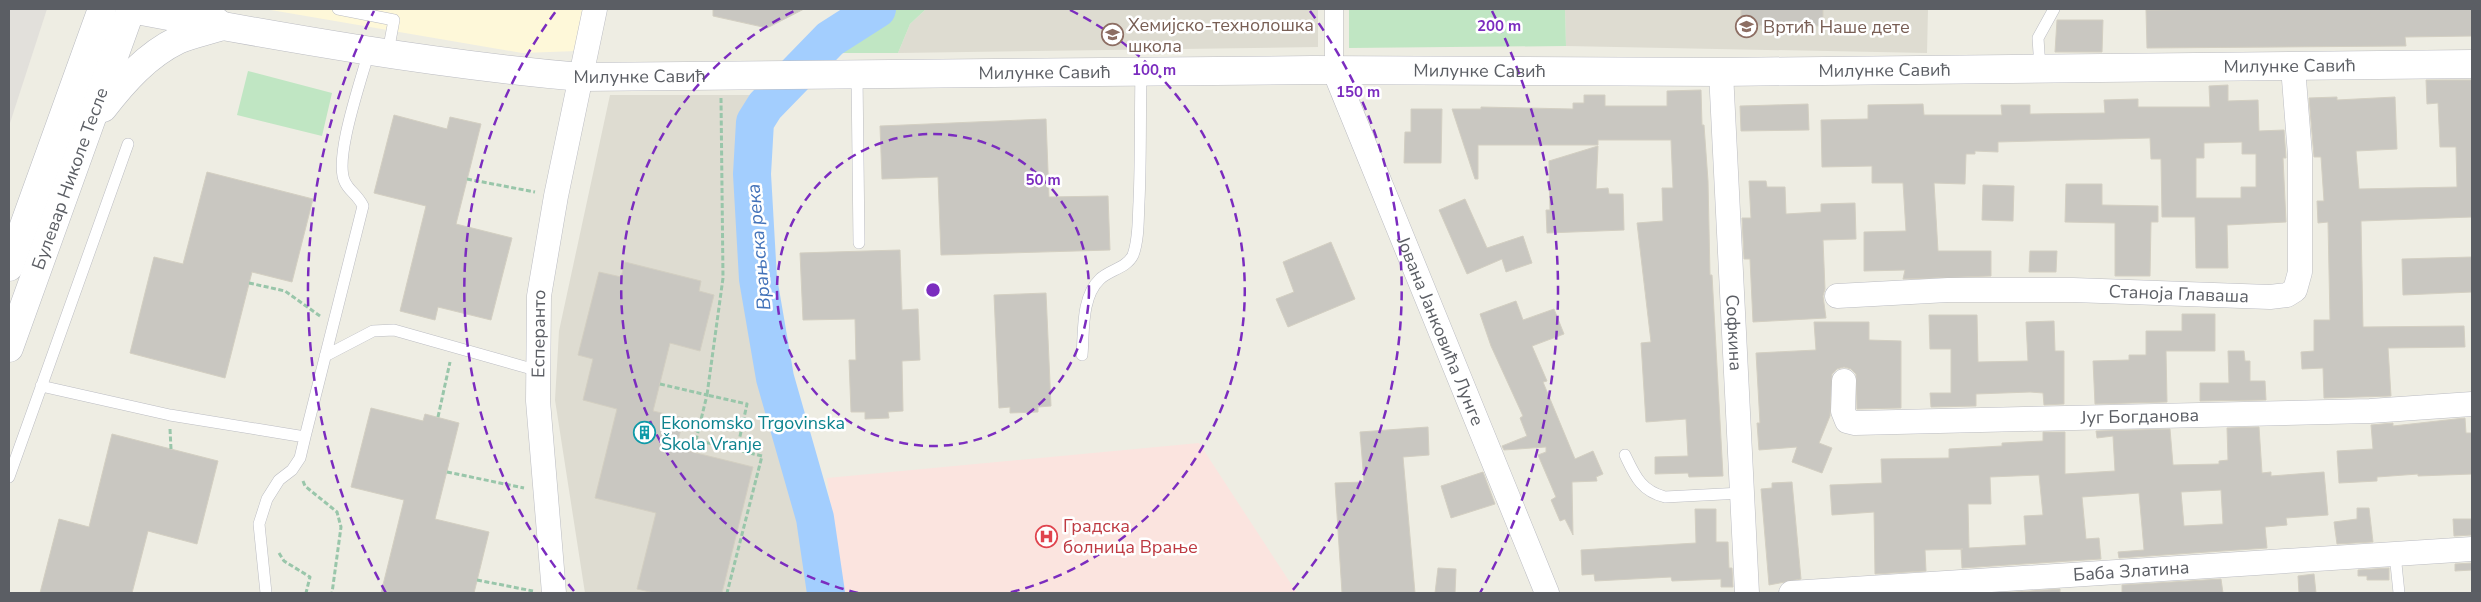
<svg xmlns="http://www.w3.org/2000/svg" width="2481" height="602" viewBox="0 0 2481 602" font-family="'Nunito Sans',sans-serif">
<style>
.commercial{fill:#fef8d9}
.industrial{fill:#e2e0db}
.education{fill:#dedcd1}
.medical{fill:#fbe4df}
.green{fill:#c0e6c3}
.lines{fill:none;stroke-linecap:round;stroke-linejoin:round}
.river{stroke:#a3cefe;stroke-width:38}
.building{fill:#c9c7c1;stroke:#d3cfc2;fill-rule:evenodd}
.service-casing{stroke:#bbbcc2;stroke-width:12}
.pedestrian-casing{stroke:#bbbcc2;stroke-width:19}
.minor-casing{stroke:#bbbcc2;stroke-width:25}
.tertiary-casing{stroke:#bbbcc2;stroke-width:29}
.secondary-casing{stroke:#b9bbc1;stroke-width:29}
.path{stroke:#99c6aa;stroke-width:3;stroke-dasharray:5 2.5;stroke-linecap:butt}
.service{stroke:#fff;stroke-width:11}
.pedestrian{stroke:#fff;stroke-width:18}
.minor{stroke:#fff;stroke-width:24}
.tertiary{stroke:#fff;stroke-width:28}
.secondary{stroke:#fff;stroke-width:28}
.ring{fill:none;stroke:#7b2cbf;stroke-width:2.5;stroke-dasharray:9 6}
.labels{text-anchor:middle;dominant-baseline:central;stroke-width:5;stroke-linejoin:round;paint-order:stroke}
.education-label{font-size:18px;fill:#785e54;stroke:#fff;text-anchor:start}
.street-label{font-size:18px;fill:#5b5e64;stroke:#fff}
.culture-label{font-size:18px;fill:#0d838f;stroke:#fff;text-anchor:start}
.health-label{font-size:18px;fill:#be3a42;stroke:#fff;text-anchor:start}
.water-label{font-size:19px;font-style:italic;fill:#4272b9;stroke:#fff}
.centre{fill:#7b2cbf;stroke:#fff;stroke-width:2.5}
.ring-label{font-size:15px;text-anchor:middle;font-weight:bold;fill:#7b2cbf;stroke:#fff;stroke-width:5;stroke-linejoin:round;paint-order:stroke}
</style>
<rect width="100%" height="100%" fill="#eeede3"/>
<path class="commercial" d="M265,9H585L577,51L522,53Z"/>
<path class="industrial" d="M9,9H47L9,126Z"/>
<path class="education" d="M926,9H1318V47L898,53L910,24Z
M1565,9H1928L1927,53L1566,46Z
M610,95H750L738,121L741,282L756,357L805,530L814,593H585L555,400L559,331Z"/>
<path class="medical" d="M1199,443L1297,593H841L827,478Z"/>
<path class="green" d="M857,9H926L910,24L898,53H839Z
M1349,9H1565L1566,46L1349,48Z
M248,71L332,93L322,136L237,115Z"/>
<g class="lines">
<path class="river" d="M826,593L815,518L775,378L758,279L752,174L755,122L765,106L830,39L877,9"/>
</g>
<path class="building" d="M713,9H804L767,28L713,16Z
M1741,9H1823V26L1741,25Z
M2264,9H2472V36L2405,37L2406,46L2147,48L2146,10Z
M2057,20H2103L2102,52H2055Z
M2426,80H2472V217L2361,221L2363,327L2464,326L2465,347L2388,348L2391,396L2324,398L2323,368L2302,369L2301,352L2314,351V320H2330L2328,222L2318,223L2317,201H2324L2321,157H2314L2309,98L2337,97V100L2395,97L2397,149L2356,151L2359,189L2457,187L2456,147H2440L2438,103L2427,104Z
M2228,85V101L2258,100L2259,131L2284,130L2286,158H2283L2286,222L2227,225L2228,268H2196L2195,217H2162L2161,159H2151L2150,138L1998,142V152L1975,151V154H1966L1965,184L1934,183L1938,251H1991V276L1903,279L1905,270L1864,271V232L1906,231L1903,183H1872V166L1822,167L1821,120L1868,119V105L1923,104L1924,115H2002L2001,105H2030V114L2105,113L2104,100L2138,99V107H2210L2209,86ZM2242,142V154H2256V187H2241V198H2196V158H2204V143Z
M1701,90L1702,125H1704L1708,181L1710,275H1712L1723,476L1689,477L1688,473L1655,474V457L1688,456L1686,419L1646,422L1641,343L1651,342L1637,223L1663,221L1662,188H1673L1671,140H1598V145H1478V179H1475L1452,109H1481V107L1573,109V103H1584V95H1605V106H1667V91Z
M1808,104L1809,130L1741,131L1740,106Z
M1411,109H1442L1441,163H1404L1405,132H1411Z
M394,115L447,129L450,117L481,124L456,224L512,238L491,320L438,307L435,320L400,311L426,206L374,193Z
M1046,119L1049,197L1108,196L1110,250L941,255L938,177L882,179L880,126Z
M1598,146L1596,189L1608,188L1609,194H1623L1624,230L1547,233L1546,210H1550L1549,161Z
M207,172L313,199L292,282L252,272L225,378L130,353L154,257L183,264Z
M1749,181H1766L1767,187H1785L1786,214L1821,212V204L1855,203L1856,239L1823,240L1825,289L1823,296L1826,318L1753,322L1750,259H1744L1742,218H1751Z
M2066,184H2102V205L2158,206V222H2151L2150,276H2115V223L2065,222Z
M1983,185L2014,186L2013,221L1982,220Z
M1465,199L1487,248L1523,236L1532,263L1506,272L1502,259L1467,274L1439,210Z
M1331,242L1355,299L1288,327L1276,299L1294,292L1283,262Z
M900,250L902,310L918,309L920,360L902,361L903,411L888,412L889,418L865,419V412H851L849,360H856L855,319L803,320L800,253Z
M2030,251H2057L2056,272H2029Z
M2472,257V292L2403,295L2402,259Z
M625,262L701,281L699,291L714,295L700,351L670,343L653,411L684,418L676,448L753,467L722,593H654L637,589L656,513L595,498L617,409L583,400L593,359L578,355L599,272L621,277Z
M1046,293L1051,406L1038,407V412L1010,413V407L999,408L994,295Z
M1516,301L1523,320L1554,309L1564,334L1532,346L1547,381L1543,382L1575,459L1593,451L1603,474L1596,477L1597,481L1572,482L1573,535L1565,519L1560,521L1551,500L1556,497L1538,455L1546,452V447L1504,450L1502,446L1527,436L1520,418L1523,416L1491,346L1480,314Z
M2182,314H2215V351H2166L2167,402L2095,404L2093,361L2129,360V355H2146V331H2182Z
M1929,315H1977L1978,362L2028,361L2026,322L2054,321L2055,351H2064V404L2044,405L2043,393L2030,392L1976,394V406L1931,407L1930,393H1951V349H1930Z
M1814,322H1869V340L1901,341V408L1857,409L1856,374L1851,369L1844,367L1837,369L1832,374L1830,416L1819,443L1832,448L1822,473L1792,462L1797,447L1759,450L1757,423H1760L1756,353L1816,350Z
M2228,351H2244L2245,361H2250V381H2265L2266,400L2200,401V383H2229Z
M371,408L423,421L425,414L459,423L435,519L489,532L474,593H381L404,500L351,487Z
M2465,418L2466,433H2472V474L2418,476V474L2377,477V481L2339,483L2337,451L2373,449L2371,425L2393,423V426Z
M1428,427L1429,455L1403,457L1415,593H1342L1335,483L1364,482L1360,432Z
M2259,427L2262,473L2271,472V476L2324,472L2328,515L2286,518L2287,525L2265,527L2267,548L2119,558L2118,552L2144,550L2139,493L2126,494L2082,497L2086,539L2099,538L2101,559L1962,568L1961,549H1963L1925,550L1926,571L1875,574L1874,512L1832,515L1830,485L1882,483L1881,459L1949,458V449L2002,446V443L2043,441V432H2065V474L2115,471L2113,436L2097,438L2096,431L2170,429L2173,465L2219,464V461L2228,460L2227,428ZM2039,475L2043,515L2024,516L2026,545L1969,548L1968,504H1991L1990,477ZM2221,490L2223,524L2184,526L2181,492Z
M112,434L218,461L197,544L148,531L132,593H40L59,519L89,527Z
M1483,472L1495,504L1451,518L1441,486Z
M1792,482L1801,579L1769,585L1761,489L1772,488V483Z
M2357,508H2369L2373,542L2337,544L2334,522L2357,519Z
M1695,509H1716V542H1728L1729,568H1732L1733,587H1721V579L1672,581L1671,577L1595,581L1594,574L1582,575L1581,550L1696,543Z
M2453,519H2472V535L2454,536Z
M2472,563V570L2455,571V564Z
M1438,568L1456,569L1455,593H1435Z
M2389,568V580H2367V576H2358V570Z
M2314,574L2316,593H2299L2298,576Z
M2221,579L2223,593H2122V585Z
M2060,589V593H2000Z"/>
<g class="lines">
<defs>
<path id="service" d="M338,9L394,20L388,52
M2040,68L2038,38L2054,9
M857,75L859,243
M1082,355C1084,332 1081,297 1100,279C1109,270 1127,268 1133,255C1139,239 1138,219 1139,202C1141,159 1140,116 1141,73
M325,356L373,331L394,330L539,371
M41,386L170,415L305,437L363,206C357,194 349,191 345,182C333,159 362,78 369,51
M1625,455C1635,476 1641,491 1665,497L1742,493
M9,477L128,144
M2395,554L2399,593
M266,593L259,524L267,499L279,480L292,470L300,458L305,437"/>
<path id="pedestrian" d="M1334,70V9"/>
<g id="minor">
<path id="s1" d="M1334,70L1547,593"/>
<path id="s2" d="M1721,72L1747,593"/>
<path id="s3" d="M1837,296L1948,290H2073L2270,297L2287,295L2295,290L2300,272V155L2293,67"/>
<path id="s4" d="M1844,381L1843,411L1847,421L1855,423L2370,411L2472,404"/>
<path id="s5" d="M554,593L538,401L539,296L556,196L595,9"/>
<path id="s6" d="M1791,593L2472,549"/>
</g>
<g id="tertiary">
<path id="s7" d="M131,9C279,37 432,64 581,77L1312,70L1721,72L2472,64"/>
</g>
<g id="secondary">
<path d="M200,9L222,26"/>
<path d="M103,108C124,81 147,55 178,40C191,34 208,31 222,26"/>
<path d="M9,267L102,9"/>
<path id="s8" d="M9,348L131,9"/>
</g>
</defs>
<use href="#service" class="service-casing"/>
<use href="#pedestrian" class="pedestrian-casing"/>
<use href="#minor" class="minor-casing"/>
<use href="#tertiary" class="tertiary-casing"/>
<use href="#secondary" class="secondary-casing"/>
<path class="path" d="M721,98L723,278L707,395L747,404L737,450
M467,179L535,192
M249,283L285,291L320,316
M660,384L707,395L696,440L762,456L727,593
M438,417L450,362
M170,429L171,449
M447,472L524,488
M303,481L305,486L337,512L341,527L332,593
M279,553L284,561L310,577L306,593
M477,580L533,591"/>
<use href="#service" class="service"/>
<use href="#pedestrian" class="pedestrian"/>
<use href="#minor" class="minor"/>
<use href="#tertiary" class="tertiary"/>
<use href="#secondary" class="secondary"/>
</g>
<g class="ring">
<circle cx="933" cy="290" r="156"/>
<path d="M858 593A312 312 0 0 1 796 10M1070 10A312 312 0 0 1 1008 593"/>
<path d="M574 591A469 469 0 0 1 556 11M1310 11A469 469 0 0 1 1292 591"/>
<path d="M386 593A625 625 0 0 1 374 11M1492 11A625 625 0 0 1 1480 593"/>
</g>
<defs>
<symbol id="school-ring" viewBox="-11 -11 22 22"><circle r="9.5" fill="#fff" stroke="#8d6e63" stroke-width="1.5"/><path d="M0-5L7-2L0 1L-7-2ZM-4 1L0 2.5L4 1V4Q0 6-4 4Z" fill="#8d6e63"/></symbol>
<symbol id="building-ring" viewBox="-11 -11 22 22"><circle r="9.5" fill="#fff" stroke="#0f9aa8" stroke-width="1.5"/><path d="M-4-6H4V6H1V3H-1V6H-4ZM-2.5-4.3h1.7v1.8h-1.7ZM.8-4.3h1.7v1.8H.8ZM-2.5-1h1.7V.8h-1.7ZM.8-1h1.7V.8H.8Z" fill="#0f9aa8"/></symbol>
<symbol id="hospital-ring" viewBox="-11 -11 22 22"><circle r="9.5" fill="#fff" stroke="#e0444e" stroke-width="1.5"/><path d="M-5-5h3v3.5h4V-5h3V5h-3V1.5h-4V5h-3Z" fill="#e0444e"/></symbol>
</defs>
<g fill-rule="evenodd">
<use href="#school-ring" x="1734" y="14" width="25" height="25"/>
<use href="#school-ring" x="1100" y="22" width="25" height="25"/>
<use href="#building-ring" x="632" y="420" width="25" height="25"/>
<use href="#hospital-ring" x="1034" y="524" width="25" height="25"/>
</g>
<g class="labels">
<g class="education-label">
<text x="1128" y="25">Хемијско-технолошка<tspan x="1128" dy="21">школа</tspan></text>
<text x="1763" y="27">Вртић Наше дете</text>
</g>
<g class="street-label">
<text stroke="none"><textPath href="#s7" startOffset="2164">Милунке Савић</textPath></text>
<text stroke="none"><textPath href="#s7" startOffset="1759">Милунке Савић</textPath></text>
<text stroke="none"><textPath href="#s7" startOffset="1354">Милунке Савић</textPath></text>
<text stroke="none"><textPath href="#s7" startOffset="919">Милунке Савић</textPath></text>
<text stroke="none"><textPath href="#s7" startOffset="514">Милунке Савић</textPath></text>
<text stroke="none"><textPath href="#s8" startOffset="180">Булевар Николе Тесле</textPath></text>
<text stroke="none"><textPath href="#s3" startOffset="342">Станоја Главаша</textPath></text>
<text stroke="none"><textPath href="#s1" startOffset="282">Јована Јанковића Лунге</textPath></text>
<text stroke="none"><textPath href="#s5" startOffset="260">Есперанто</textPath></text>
<text stroke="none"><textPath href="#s2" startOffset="261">Софкина</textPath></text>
<text stroke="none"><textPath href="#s4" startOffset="334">Југ Богданова</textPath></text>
<text stroke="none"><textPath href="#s6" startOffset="341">Баба Златина</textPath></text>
</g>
<g class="culture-label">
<text x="661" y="423">Ekonomsko Trgovinska<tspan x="661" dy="21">Škola Vranje</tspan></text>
</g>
<g class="health-label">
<text x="1063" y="526">Градска<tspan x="1063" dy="21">болница Врање</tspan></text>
</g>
<g class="water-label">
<text transform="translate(759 247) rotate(-95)">Врањска река</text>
</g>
</g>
<circle cx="933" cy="290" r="8" class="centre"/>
<g class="ring-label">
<text x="1499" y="31">200 m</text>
<text x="1154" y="75">100 m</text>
<text x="1358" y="97">150 m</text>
<text x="1043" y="185">50 m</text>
</g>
<rect width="2481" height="602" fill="none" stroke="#5b5e64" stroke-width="20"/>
</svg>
